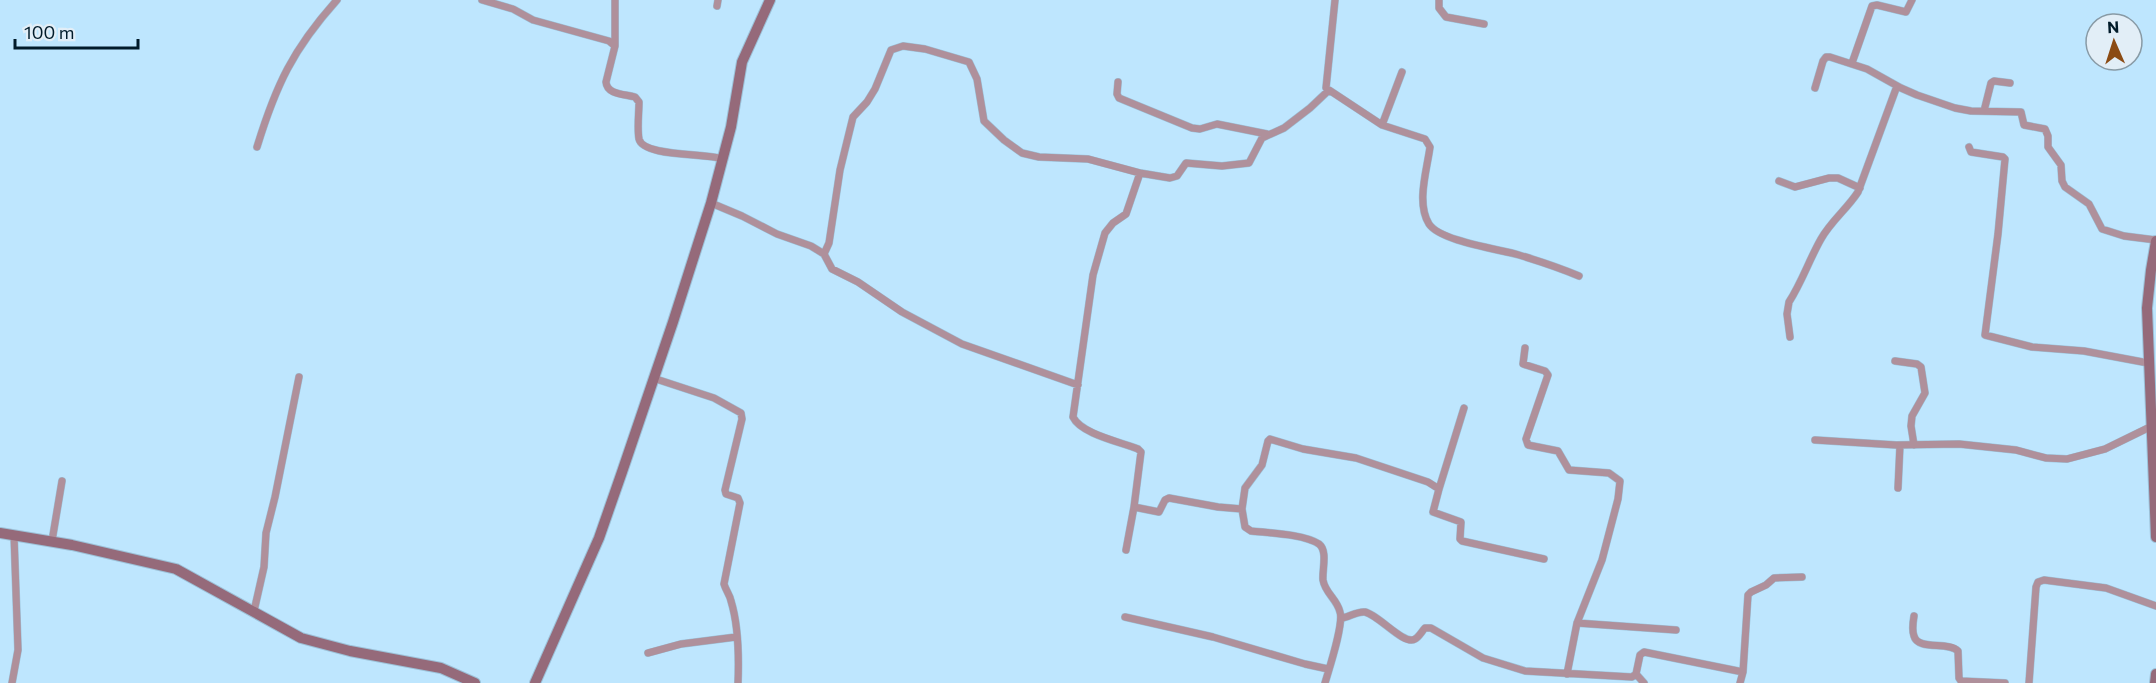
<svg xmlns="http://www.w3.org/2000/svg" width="2156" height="683" viewBox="0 0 2156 683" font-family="Commissioner,sans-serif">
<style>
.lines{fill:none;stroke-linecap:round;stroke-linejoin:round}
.street-casing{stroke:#9cc1d8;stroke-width:8}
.secondary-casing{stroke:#9cc1d8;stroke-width:12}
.street{stroke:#af909b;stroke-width:7}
.secondary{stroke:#956a7a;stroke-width:10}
</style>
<rect width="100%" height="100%" fill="#bee6fe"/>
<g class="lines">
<defs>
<path id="street" d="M482,0L513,9L533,20L609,41L615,46L606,82C607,95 625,94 635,97L639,102C639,113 637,128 639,139C643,157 707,153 722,159
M615,0V46
M1335,0L1326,88L1382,125L1425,139L1430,147C1427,170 1416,203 1429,224C1440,241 1498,249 1519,255C1539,261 1560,268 1579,276
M1439,0V8L1446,17L1484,24
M717,6L718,0
M1852,63L1872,6L1877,5L1906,12L1912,0
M1118,82L1117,94L1119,98L1192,128L1200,129L1217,124L1267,134
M1815,88L1823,61L1826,57H1830L1867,69L1901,88L1917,95L1955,108L1971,111L2021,112L2024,125L2045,129L2048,136V147L2061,165L2062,181L2065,187L2089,204L2102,229L2124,236L2156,240
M1984,111L1991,83L1994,81L2010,83
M1382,125L1402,72
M257,147C276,85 293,49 337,0
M1969,147L1971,152L2003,157L2005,159L1998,234L1985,335L2032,347L2084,351L2148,363
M1140,173L1126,214L1113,223L1105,233L1093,275L1073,417C1081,434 1121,442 1138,449L1141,452L1134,507L1159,512L1165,500L1169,498L1218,507L1242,509
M1779,181L1795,187L1829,178H1838L1860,188
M711,203L742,216L777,234L811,246L824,254L832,269L858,282L902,312L962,344L1078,385
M824,254L829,243L840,170L853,117L867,102L875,89L891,50L903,46L925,49L969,62L977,79L984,121L1004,140L1022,153L1039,157L1088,159L1140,173L1170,178L1177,176L1186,163L1222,166L1249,163L1262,138L1284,128L1310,108L1328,91
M1790,337L1787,314L1789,302C1802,282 1809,260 1821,239C1831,221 1847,209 1858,192L1897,86
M1525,348L1523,364L1545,371L1548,375L1526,439L1528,445L1558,451L1569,470L1609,473L1620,481L1618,499L1602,560L1577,623L1567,674
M1895,361L1917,364L1921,367L1925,393L1912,416L1911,426L1914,445
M653,378L714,398L741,413L742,419L725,490L726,494L738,498L740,503L724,584C726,591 730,595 731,601C739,627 739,657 738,683
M1815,440L1896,445L1959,444L2016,450L2046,458L2067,459L2105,449L2152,426
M1898,488L1900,445
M1439,489L1464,408
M52,541L62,481
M1126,550L1134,507
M254,611L264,567L266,533L275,497L299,377
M1914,616C1913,622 1912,631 1914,636C1918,651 1948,641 1958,651L1959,678L1961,681L2005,683
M1125,617L1213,637L1305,664L1328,669
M1342,618C1349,617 1357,611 1365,612C1379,615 1404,646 1415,639C1419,637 1422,631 1425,628H1431L1483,658L1525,671L1632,677L1636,674L1640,655L1644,652L1743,672
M1577,623L1676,630
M648,653L681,644L736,637
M1636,674L1644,683
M12,683L18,650L14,535
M1325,683C1329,669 1344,624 1340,612C1337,599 1325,593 1323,580C1322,570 1328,551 1319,544C1304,534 1269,533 1251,531L1245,527L1242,509L1245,488L1262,465L1268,441L1270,439L1303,449L1356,458L1428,482L1439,489L1433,512L1461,522L1460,539L1462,541L1544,559
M1740,683L1743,672L1748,595L1751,592L1766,585L1774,578L1802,577
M2029,683L2036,587L2038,582L2044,580L2106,588L2156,606"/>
<path id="secondary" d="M2156,241L2151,270L2147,308L2156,537
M0,533L72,545L176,569L301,638L350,651L441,668L475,683
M535,683L599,538L622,472L673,322L711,203L731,127L742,62L770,0
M2155,683L2156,674"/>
</defs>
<use href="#street" class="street-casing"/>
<use href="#secondary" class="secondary-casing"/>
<use href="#street" class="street"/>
<use href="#secondary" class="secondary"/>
</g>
<g transform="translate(2114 42) rotate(357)"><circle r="28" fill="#e2eef7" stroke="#889aa5" stroke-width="1.5"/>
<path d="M0-4.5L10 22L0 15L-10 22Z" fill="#8b4b14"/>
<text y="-9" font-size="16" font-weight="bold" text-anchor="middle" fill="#011b2a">N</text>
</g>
<path d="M15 39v9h123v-9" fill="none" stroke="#011b2a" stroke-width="3"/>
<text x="24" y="39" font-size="18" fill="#011b2a" stroke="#e2eef7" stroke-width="4.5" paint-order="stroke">100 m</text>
</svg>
